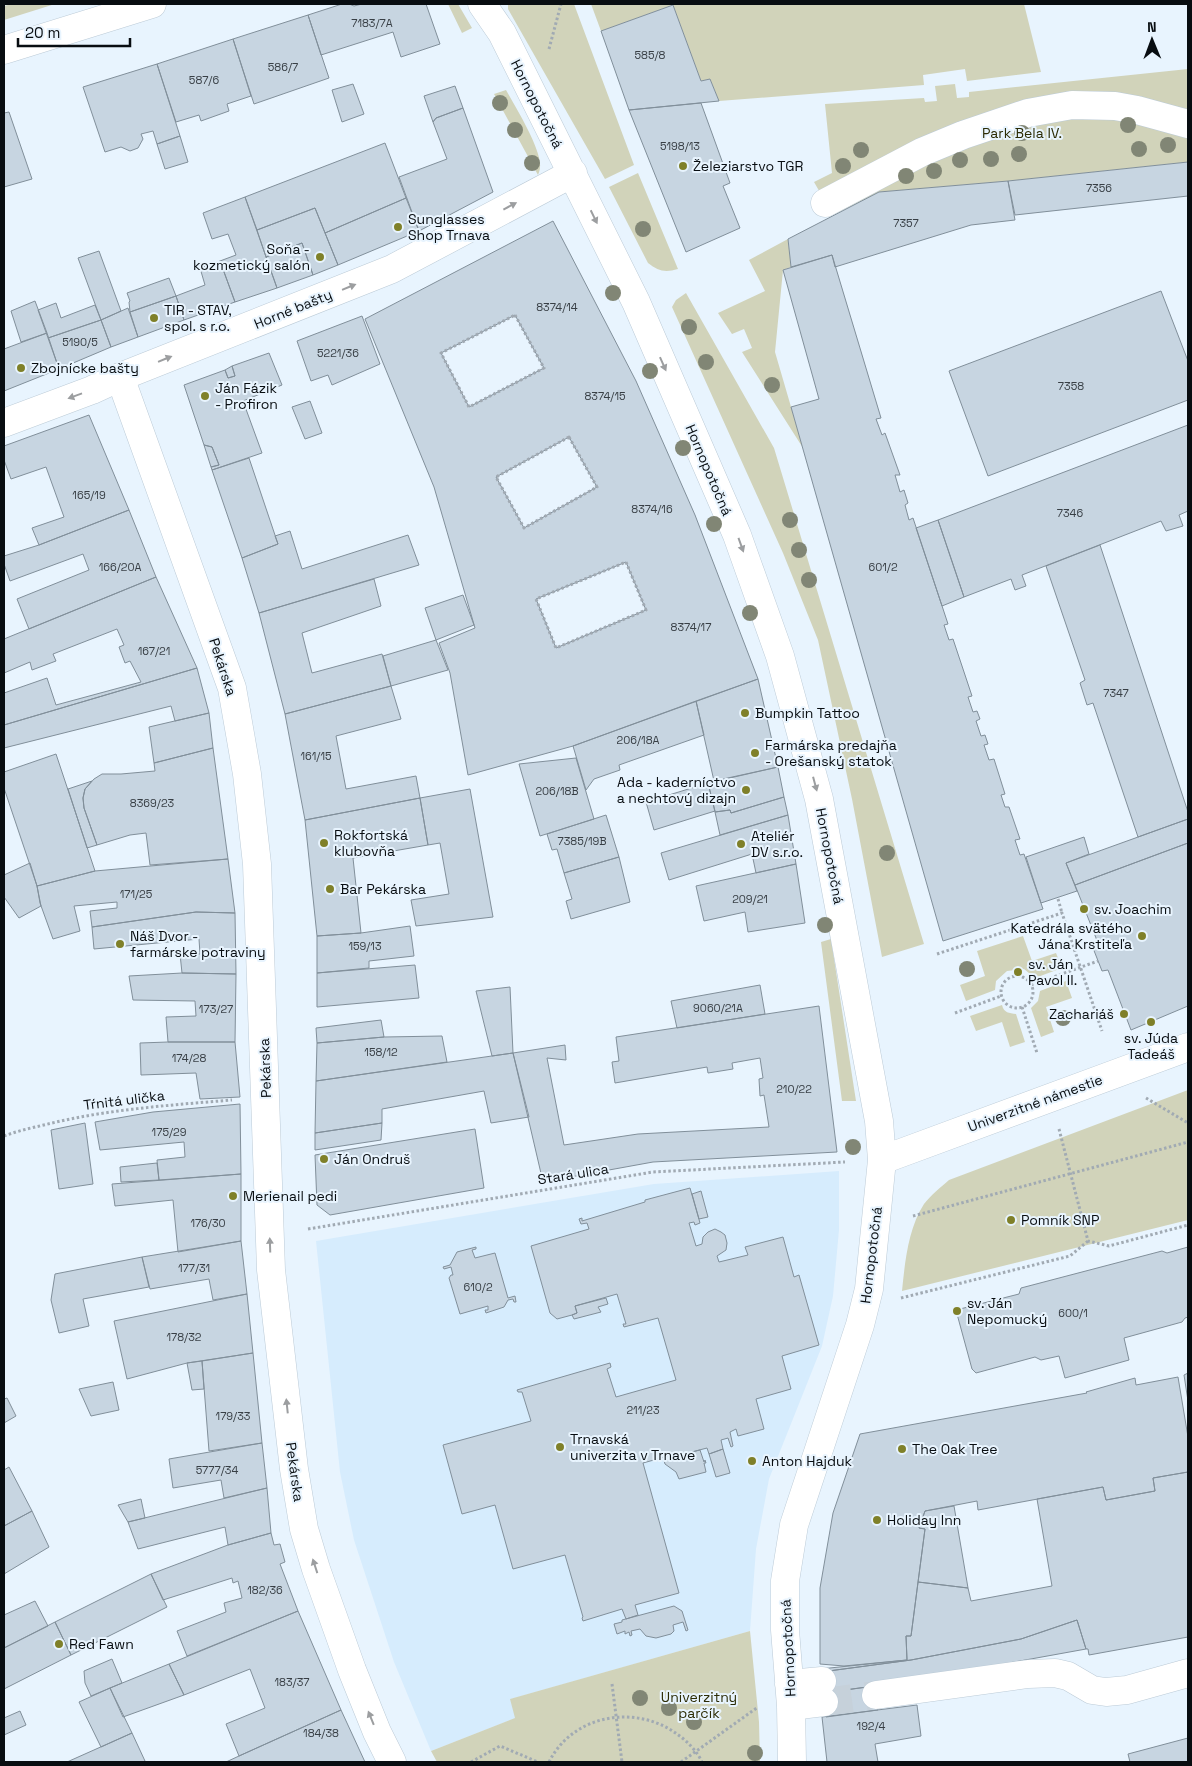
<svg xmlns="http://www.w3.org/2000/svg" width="1192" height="1766" viewBox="0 0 1192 1766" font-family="'Space Grotesk',sans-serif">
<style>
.built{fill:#d6ecfd}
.green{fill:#d1d3ba}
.building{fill:#c7d5e1;stroke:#818f9a;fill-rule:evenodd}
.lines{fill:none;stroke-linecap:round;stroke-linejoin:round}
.minor-tunnel{stroke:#c6d1da;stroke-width:28;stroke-dasharray:28 14;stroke-linecap:butt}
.minor-casing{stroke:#bccbd7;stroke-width:29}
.path{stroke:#a1aab3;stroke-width:3;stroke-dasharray:2.5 2.5;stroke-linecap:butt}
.minor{stroke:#fff;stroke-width:28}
.tree{fill:#818675}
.oneway{fill:#9c9ea0}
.poi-dot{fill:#7f8029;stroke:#e8f4fe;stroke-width:2}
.labels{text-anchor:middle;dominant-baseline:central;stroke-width:4;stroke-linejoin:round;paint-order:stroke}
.number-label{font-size:11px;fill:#383f45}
.street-label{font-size:14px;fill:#080d11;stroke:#e8f4fe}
.park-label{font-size:14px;fill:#2c2c05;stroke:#e8f4fe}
.poi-label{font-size:14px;fill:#080d11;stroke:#e8f4fe;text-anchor:start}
</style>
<rect width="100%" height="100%" fill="#e8f4fe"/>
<path class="built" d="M839,1171V1230L833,1296L822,1346L769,1479L756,1549L750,1631L511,1699L516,1718L431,1751L394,1662L354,1540L340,1472L316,1241L654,1184Z"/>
<path class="green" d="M12,4H55L4,20V6Z
M448,4H458L472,28L462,33Z
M508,4H574L634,165L605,179L508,9Z
M591,4H1024L1041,72L967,81L965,69L923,75L924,85L719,101L710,79L701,81L673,5L601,31Z
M1188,69V162L1008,181L879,192L833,215L814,182L832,173L825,104L924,98L925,102L937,101L935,86L955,84L957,98L969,97V92Z
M506,90C515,106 542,150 540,167C540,170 539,172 538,175L494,94Z
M638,173L678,269C665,273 658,271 648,263L609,187Z
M788,239L791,267L783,270L775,352L803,448L742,352L752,348L744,329L732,334L718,313L765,291L749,260Z
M686,293L774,448L924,944L882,957L852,799L818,640L783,553L672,307L676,300Z
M1023,936L1032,961L1056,953L1062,968L1035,978L1024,969L1007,971L996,981L995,990L966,1001L960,985L985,976L977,951Z
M831,939L856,1101H842L821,942Z
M1066,981L1072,998L1046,1007L1054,1032L1041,1037L1031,1008L1038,1001L1040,991Z
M1002,1005C1004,1013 1009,1013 1016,1014L1025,1042L1010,1047L1002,1022L976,1031L970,1016Z
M1188,1090V1220L902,1291C905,1262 908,1229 924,1204C931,1195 941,1187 949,1180Z
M750,1631L759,1722L760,1762H437L431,1751L515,1718L510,1699Z"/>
<path class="building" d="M342,4H349L354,6L362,4H426L440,44L401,57L393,32L321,55L308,15Z
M673,5L701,81L710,79L719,101L629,110L601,31Z
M308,15L329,78L254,104L233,39Z
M233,39L251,96L227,104L229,111L201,121L199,115L176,122L157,64Z
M157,64L180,136L157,144L153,131L141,134L143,139L138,148L130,151L121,147L105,152L83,87Z
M353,84L364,114L342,122L332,90Z
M455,86L463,108L436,118L433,122L424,96Z
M701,103L730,183L723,186L740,228L686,252L629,110Z
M463,108L493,192L419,231L399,177L447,159L433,122L436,118Z
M9,112L32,179L4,187V113Z
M180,136L188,162L165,169L157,144Z
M385,143L406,198L325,233L315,208L257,230L245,197Z
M1188,162V196L1015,215L1008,181Z
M1008,181L1015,220L971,225L835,267L832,255L791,267L788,239L879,192Z
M245,197L277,288L235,302L220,261L236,255L228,234L212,239L203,213Z
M406,198L419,231L338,265L325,233Z
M315,208L338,265L313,275L302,243L266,257L257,230Z
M553,221L636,381L695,515L758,679L573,746L468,775L450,673L439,643L475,628L434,487L365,319ZM515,315L544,368L469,407L441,353ZM569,437L597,487L524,528L496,477ZM626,562L646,610L556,648L536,599Z
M302,243L313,275L277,288L266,257Z
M99,251L121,311L101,320L78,258Z
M832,255L881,418L876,419L882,435L885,433L900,475H895L900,492L904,490L908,503L905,505L909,520L913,518L948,624L944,625L949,640L953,639L972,696L968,697L973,712L977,711L980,719L976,721L981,736L985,735L988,744L984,745L989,760L994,759L1005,794L1001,795L1005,807H1009L1020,839L1015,840L1020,855L1024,854L1043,909L943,941L791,407L819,399L783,270Z
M220,261L235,302L184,320L176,296L205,285L200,268Z
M169,278L176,296L130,312L129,302L130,301L127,293Z
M1161,291L1188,361V400L988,476L949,371Z
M176,296L184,320L138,337L130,312Z
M35,301L47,333L21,342L11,311Z
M56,303L61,318L95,305L101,320L48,338L38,310Z
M128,308L138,337L111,347L101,320Z
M362,316L380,364L332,385L328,375L311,381L297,341Z
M101,320L111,347L59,369L48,338Z
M47,333L59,369L4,391V349Z
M269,353L282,385L243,401L262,453L212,470L211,467L219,465L212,447L204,445L184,385L225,370L228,378L235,376L232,366Z
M232,366L235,376L228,378L225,370Z
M310,401L322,433L305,439L292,407Z
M89,415L129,510L39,545L32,528L64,517L46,467L11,479L4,460V446Z
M1188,425V511L1179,515L1183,526L1166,531L1161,521L1022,575L1026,586L1015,590L1011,579L964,597L938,520Z
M204,445L212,447L219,465L211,467Z
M249,458L278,544L242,558L212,470Z
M129,510L156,577L29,629L17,599L89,570L83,554L10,581L4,564V556L39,545Z
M938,520L964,597L942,606L916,528Z
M290,531L302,569L408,535L419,565L259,613L242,558L278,544L275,536Z
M1100,545L1188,812V819L1138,837L1093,703L1087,705L1080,683L1085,680L1046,566Z
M156,577L197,668L4,725V693L47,678L56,705L141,682L130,661L125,663L119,647L124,645L117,629L53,654L56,661L32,670L30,662L4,673V639Z
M374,579L381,606L302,633L312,673L382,654L391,686L285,714L259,613Z
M463,595L474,625L436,640L425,608Z
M436,640L448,670L391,686L383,656Z
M197,668L209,713L175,721L171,706L4,748V725Z
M758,679L778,767L714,781L696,701Z
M391,686L401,719L336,736L346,789L416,776L420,798L305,820L285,714Z
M696,701L704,735L619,765L620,770L594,779L586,790L573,746Z
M209,713L213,748L154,763L149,727Z
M213,748L228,859L150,865L146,833L130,835L97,845L84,808L83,798L85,789L94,779L102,774H121L155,771L154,763Z
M56,754L95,871L37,886L4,788V772Z
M576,758L594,819L540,836L519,764Z
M778,767L784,797L731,813L730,810L715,812L708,783Z
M92,781L85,789L83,798L84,808L97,845L87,848L68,789Z
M708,783L715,811L654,830L646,802Z
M470,789L493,917L416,926L411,900L449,894L440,843L428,845L420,798Z
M784,797L788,815L720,835L715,812L730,810L731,813Z
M420,798L428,845L353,858L361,933L317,936L305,820Z
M606,815L619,857L564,873L557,849L552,850L547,834Z
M788,815L796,864L756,873L752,854L669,880L661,853Z
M1188,819V843L1075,885L1066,863Z
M1084,837L1089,854L1066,863L1077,891L1041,903L1026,857Z
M1188,843V1006L1131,1030L1108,970L1102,971L1093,948L1098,943L1075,885Z
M619,857L630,902L571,919L566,901L572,899L564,873Z
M228,859L235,913L196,912L92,927L90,911L117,908V902L74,906L80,931L53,939L40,903L37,886L95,871Z
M30,863L37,886L41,906L19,918L4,897V875Z
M796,864L805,923L748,932L745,912L704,921L696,886Z
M196,912L235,913L236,974L182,973L180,954H200L199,939L94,949L92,927Z
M410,926L414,956L369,961V968L317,973V936L361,933Z
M415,965L419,998L317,1007V973Z
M182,973L236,974L235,1042H168L166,1017L196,1016L195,1001L133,1000L129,976Z
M760,985L765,1014L677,1028L671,1001Z
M510,987L513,1053L492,1056L476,991Z
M819,1006L837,1152L653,1162L543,1182L513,1053L565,1045L566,1060L547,1058L564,1145L638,1134L769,1127L764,1095L760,1096L759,1079L763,1078L760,1058L732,1063L733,1069L708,1073L707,1067L615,1083L612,1062L619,1061L616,1037Z
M381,1020L384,1037L317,1043L316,1028Z
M442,1036L447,1062L316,1081L317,1043L384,1037Z
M168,1042H235L240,1097L200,1099L196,1073L141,1075L140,1043Z
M513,1053L529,1117L491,1123L484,1091L382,1109V1123L315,1133L316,1081Z
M240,1104L241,1174L159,1180L157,1160L185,1157L184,1142L100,1150L95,1122L153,1112Z
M85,1123L93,1184L59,1189L51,1130Z
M382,1123L381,1140L315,1150V1133Z
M475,1129L484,1188L330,1215L317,1205L315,1155Z
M157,1163L159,1180L121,1182L120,1167Z
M241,1174V1241L178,1252L173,1200L115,1206L112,1184Z
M690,1188L700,1223L695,1225L694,1222L689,1223L696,1246L702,1244L703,1237L708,1232L715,1229L721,1232L725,1235L727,1243L726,1250L717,1256L719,1262L748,1255L745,1247L783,1237L794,1277L799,1275L819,1345L782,1356L791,1389L756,1399L764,1429L738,1436L736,1429L730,1432L733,1446L731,1447L728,1438L721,1440L723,1449L709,1454L707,1448L680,1455L679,1453L643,1463L679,1593L635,1605L638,1615L626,1619L622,1609L583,1621L582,1618L583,1617L565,1555L513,1569L495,1505L462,1514L443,1445L531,1421L522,1392H518L517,1390L610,1363L611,1367L607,1369L616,1397L676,1380L658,1318L624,1327L623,1324H626L617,1294L575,1306L577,1313L572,1315L557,1319L550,1313L531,1246L589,1229L587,1223L581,1224L579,1219L582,1218V1221L645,1202V1200Z
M701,1191L708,1217L699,1219L692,1194Z
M241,1241L247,1294L213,1300L209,1279L150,1289L142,1257Z
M476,1247V1249L472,1250L475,1258L495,1253L508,1298L515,1296L516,1302H514L513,1299L508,1300L504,1307L486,1313L485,1310H488V1306L460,1314L449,1278L451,1275H453L451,1267L444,1269L443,1267L450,1265L457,1252Z
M1188,1247V1317L1185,1318L1182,1322L1124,1338L1129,1360L1065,1378L1059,1356L1041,1360L1035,1357L976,1373L972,1369L957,1314L960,1309L1019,1294L1021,1288L1162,1251L1167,1253Z
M142,1257L149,1287L83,1299L89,1326L59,1333L51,1300L55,1274Z
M247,1294L253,1353L187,1363L127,1379L114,1321Z
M606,1298L608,1304L598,1307L601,1312L574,1319L572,1315L577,1313L575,1306Z
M253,1353L262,1443L209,1451L202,1361Z
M202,1361L204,1389L192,1390L187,1363Z
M1188,1373V1401L1184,1375Z
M1178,1377L1188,1437V1472L1153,1478L1155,1491L1106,1500L1103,1487L978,1510L977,1501L925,1511L919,1528L925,1529L911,1636H906L907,1660L844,1666L820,1664V1588L833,1513L860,1434L1087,1393L1086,1392L1135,1378L1136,1385Z
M113,1382L119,1410L91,1416L79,1389Z
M7,1398L16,1416L4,1423V1399Z
M262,1443L267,1488L224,1498L221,1480L173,1488L169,1459Z
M723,1449L730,1473L716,1477L709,1454Z
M700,1450L704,1462L705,1460L706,1463H704L706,1472L679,1479L676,1472L665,1464L663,1457L679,1453L680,1455Z
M9,1467L32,1511L4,1526V1470Z
M1188,1472V1637L1089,1655L1088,1649H1086L1077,1620L1021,1639L911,1660L821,1672L820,1669L907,1660L906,1636H911L918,1582L968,1588L971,1601L1052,1586L1037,1499L1103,1487L1106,1500L1155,1491L1153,1478Z
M267,1488L271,1533L228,1545L225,1527L138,1549L128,1522Z
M141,1499L145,1518L128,1522L118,1505Z
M954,1506L968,1588L918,1582L925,1529L919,1528L925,1511Z
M32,1511L49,1547L4,1574V1526Z
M271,1533L274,1545L280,1544L285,1562L280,1564L298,1611L187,1656L177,1631L226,1612L224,1603L242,1598L238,1581L233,1583L232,1578L163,1600L151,1574L228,1545Z
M151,1574L167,1607L71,1655L55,1622Z
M35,1601L48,1626L4,1648V1615Z
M674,1606L682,1611L688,1630L686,1631L683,1622L673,1625L674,1631L671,1634L656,1638L646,1636L640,1629L631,1631L632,1635L630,1636L629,1632L625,1634V1631L617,1634L614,1624L622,1622V1620Z
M298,1611L341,1710L239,1756L226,1724L265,1708L250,1669L184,1695L169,1664Z
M1077,1620L1086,1649L904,1682L823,1693L821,1672L911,1660L1021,1639Z
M55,1622L71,1655L4,1689V1648Z
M112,1659L122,1683L91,1696L85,1683L84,1671Z
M169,1664L184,1695L123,1717L110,1688Z
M874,1686L878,1710L826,1717L823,1693Z
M110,1688L132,1733L101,1747L79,1702Z
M917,1705L921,1736L875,1744L878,1762H827L822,1717Z
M341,1710L365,1762H226L239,1756Z
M20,1711L26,1725L4,1735V1718Z
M132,1733L145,1761L142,1762H67Z
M1188,1738V1762H1130L1128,1754Z"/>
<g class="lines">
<path class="minor-tunnel" d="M824,1702L876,1695"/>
<defs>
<path id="minor" d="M482,4L502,33L636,302L737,535L780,656L819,799L879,1121L882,1160L869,1289L860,1325L794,1525L785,1581V1630L791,1706L792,1762
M4,50L152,4
M825,203L922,152L963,135L1028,113L1072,105L1115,106L1137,110L1188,124
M120,377L232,688L247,774L257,864L271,1270L294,1469L304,1529L316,1569L352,1670L377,1732L392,1762
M4,423L92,390L120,377L392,269L573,173
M882,1160L1188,1047
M789,1684L822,1681
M876,1695L1028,1674L1055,1673L1068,1676L1092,1690L1106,1692L1127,1690L1188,1673
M791,1706L824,1702"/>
</defs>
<use href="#minor" class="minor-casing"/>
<path class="path" d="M549,49L561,4
M515,315L544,368L469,407L441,353Z
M569,437L597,487L524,528L496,477Z
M626,562L646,610L556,648L536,599Z
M1058,899L1062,913
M937,954L1062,913L1102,1031
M1001 992a16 16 0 1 1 32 0a16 16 0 1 1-32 0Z
M1031,985L1098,961
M1022,1007L1037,1053
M955,1013L1001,996
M1146,1098L1188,1123
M1059,1129L1088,1241L1109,1246L1188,1225
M4,1136C20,1130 36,1127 52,1123C111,1109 172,1105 232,1100
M913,1216L1188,1142
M308,1229L653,1172L845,1162
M901,1298L1070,1256L1088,1241
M612,1684L622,1762
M471,1762L500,1746L538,1762
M549,1762C573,1714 636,1704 677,1734C687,1741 697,1751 702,1762
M681,1762L758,1707"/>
<use href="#minor" class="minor"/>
</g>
<g class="tree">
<circle cx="500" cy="103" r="8"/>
<circle cx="1128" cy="125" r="8"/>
<circle cx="515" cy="130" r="8"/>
<circle cx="1022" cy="133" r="8"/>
<circle cx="1168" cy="145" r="8"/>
<circle cx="1139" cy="149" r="8"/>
<circle cx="861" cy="150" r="8"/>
<circle cx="1019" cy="154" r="8"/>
<circle cx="991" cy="159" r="8"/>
<circle cx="960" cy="160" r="8"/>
<circle cx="532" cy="163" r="8"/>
<circle cx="843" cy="166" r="8"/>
<circle cx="934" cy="171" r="8"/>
<circle cx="906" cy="176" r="8"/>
<circle cx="643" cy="229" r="8"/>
<circle cx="613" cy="293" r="8"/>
<circle cx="689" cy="327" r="8"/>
<circle cx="706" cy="362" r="8"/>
<circle cx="650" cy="371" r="8"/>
<circle cx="772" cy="385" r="8"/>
<circle cx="683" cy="448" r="8"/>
<circle cx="790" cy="520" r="8"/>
<circle cx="714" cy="524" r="8"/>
<circle cx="799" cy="550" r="8"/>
<circle cx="809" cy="580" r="8"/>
<circle cx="750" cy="613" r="8"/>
<circle cx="887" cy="853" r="8"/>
<circle cx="825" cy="925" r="8"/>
<circle cx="967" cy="969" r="8"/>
<circle cx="1063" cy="1018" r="8"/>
<circle cx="853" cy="1147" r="8"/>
<circle cx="640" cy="1698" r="8"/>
<circle cx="669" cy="1708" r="8"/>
<circle cx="694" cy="1722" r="8"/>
<circle cx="755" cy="1753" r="8"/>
</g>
<defs><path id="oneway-solid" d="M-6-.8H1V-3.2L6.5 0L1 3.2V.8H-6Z" transform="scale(1.25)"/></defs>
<g class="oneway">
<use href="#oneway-solid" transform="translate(510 206) rotate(-28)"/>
<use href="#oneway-solid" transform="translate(594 217) rotate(64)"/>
<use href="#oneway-solid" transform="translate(349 287) rotate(-22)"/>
<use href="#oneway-solid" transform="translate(165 359) rotate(-22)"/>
<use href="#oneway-solid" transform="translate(663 364) rotate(66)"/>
<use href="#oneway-solid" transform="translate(75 396) rotate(160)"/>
<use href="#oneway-solid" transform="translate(741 545) rotate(70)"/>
<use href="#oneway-solid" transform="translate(815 784) rotate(75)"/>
<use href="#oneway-solid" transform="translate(270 1245) rotate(-92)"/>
<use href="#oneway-solid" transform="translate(287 1406) rotate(-96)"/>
<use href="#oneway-solid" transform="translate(315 1566) rotate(-108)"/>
<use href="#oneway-solid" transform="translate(371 1718) rotate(-112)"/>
</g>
<g class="poi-dot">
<circle cx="683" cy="166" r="5"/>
<circle cx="398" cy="227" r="5"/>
<circle cx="320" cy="257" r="5"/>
<circle cx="154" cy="318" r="5"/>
<circle cx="21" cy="368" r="5"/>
<circle cx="205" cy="396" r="5"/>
<circle cx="745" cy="713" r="5"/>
<circle cx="755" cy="753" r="5"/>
<circle cx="746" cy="790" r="5"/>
<circle cx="324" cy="843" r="5"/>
<circle cx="741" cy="844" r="5"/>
<circle cx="330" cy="889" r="5"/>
<circle cx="1084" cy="909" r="5"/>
<circle cx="1142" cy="936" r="5"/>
<circle cx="120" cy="944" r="5"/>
<circle cx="1018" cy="972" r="5"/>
<circle cx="1124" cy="1014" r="5"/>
<circle cx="1151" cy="1022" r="5"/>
<circle cx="324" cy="1159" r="5"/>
<circle cx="233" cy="1196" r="5"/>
<circle cx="1011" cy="1220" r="5"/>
<circle cx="957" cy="1311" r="5"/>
<circle cx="560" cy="1447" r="5"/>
<circle cx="902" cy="1449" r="5"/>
<circle cx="752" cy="1461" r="5"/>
<circle cx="877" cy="1520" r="5"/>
<circle cx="59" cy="1644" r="5"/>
</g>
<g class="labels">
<g class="number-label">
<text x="372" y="23">7183/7A</text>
<text x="650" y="55">585/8</text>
<text x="283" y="67">586/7</text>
<text x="204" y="80">587/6</text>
<text x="680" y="146">5198/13</text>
<text x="1099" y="188">7356</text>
<text x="906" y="223">7357</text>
<text x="557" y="307">8374/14</text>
<text x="80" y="342">5190/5</text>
<text x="338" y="353">5221/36</text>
<text x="1071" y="386">7358</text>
<text x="605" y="396">8374/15</text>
<text x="89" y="495">165/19</text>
<text x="652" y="509">8374/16</text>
<text x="1070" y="513">7346</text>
<text x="120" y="567">166/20A</text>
<text x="883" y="567">601/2</text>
<text x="691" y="627">8374/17</text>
<text x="154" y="651">167/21</text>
<text x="1116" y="693">7347</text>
<text x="638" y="740">206/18A</text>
<text x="316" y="756">161/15</text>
<text x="557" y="791">206/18B</text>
<text x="152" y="803">8369/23</text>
<text x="582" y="841">7385/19B</text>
<text x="136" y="894">171/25</text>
<text x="750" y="899">209/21</text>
<text x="365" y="946">159/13</text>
<text x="718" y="1008">9060/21A</text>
<text x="216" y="1009">173/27</text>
<text x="381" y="1052">158/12</text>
<text x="189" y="1058">174/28</text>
<text x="794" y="1089">210/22</text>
<text x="169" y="1132">175/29</text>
<text x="208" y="1223">176/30</text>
<text x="194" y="1268">177/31</text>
<text x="478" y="1287">610/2</text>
<text x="1073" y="1313">600/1</text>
<text x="184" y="1337">178/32</text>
<text x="643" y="1410">211/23</text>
<text x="233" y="1416">179/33</text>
<text x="217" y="1470">5777/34</text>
<text x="265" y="1590">182/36</text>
<text x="292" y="1682">183/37</text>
<text x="871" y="1726">192/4</text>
<text x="321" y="1733">184/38</text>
</g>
<g class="street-label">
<text transform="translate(537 104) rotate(63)">Hornopotočná</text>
<text transform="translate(293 309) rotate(-22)">Horné bašty</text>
<text transform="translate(709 470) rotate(67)">Hornopotočná</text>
<text transform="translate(223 667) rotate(72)">Pekárska</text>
<text transform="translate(830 856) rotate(79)">Hornopotočná</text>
<text transform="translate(265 1068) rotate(-92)">Pekárska</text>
<text transform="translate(124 1100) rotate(-7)">Tŕnitá ulička</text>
<text transform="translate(1035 1103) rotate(-20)">Univerzitné námestie</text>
<text transform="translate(573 1174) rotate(-9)">Stará ulica</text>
<text transform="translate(871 1255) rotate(-83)">Hornopotočná</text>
<text transform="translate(295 1472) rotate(82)">Pekárska</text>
<text transform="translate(788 1648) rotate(-93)">Hornopotočná</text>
</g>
<g class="park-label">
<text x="1022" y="133">Park Bela IV.</text>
<text x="699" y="1697">Univerzitný<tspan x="699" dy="16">parčík</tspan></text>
</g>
<g class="poi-label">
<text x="693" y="166">Železiarstvo TGR</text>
<text x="408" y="219">Sunglasses<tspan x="408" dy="16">Shop Trnava</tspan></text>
<text x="310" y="249" text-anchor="end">Soňa -<tspan x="310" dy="16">kozmetický salón</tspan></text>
<text x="164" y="310">TIR - STAV,<tspan x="164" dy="16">spol. s r.o.</tspan></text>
<text x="31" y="368">Zbojnícke bašty</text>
<text x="215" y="388">Ján Fázik<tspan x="215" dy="16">- Profiron</tspan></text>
<text x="755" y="713">Bumpkin Tattoo</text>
<text x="765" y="745">Farmárska predajňa<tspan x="765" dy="16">- Orešanský statok</tspan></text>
<text x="736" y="782" text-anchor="end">Ada - kaderníctvo<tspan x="736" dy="16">a nechtový dizajn</tspan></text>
<text x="334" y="835">Rokfortská<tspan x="334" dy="16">klubovňa</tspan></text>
<text x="751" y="836">Ateliér<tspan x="751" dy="16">DV s.r.o.</tspan></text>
<text x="340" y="889">Bar Pekárska</text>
<text x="1094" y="909">sv. Joachim</text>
<text x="1132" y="928" text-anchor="end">Katedrála svätého<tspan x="1132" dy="16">Jána Krstiteľa</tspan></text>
<text x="130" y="936">Náš Dvor -<tspan x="130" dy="16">farmárske potraviny</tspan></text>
<text x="1028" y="964">sv. Ján<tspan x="1028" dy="16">Pavol II.</tspan></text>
<text x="1114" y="1014" text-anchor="end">Zachariáš</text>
<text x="1151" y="1038" text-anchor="middle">sv. Júda<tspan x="1151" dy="16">Tadeáš</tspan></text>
<text x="334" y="1159">Ján Ondruš</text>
<text x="243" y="1196">Merienail pedi</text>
<text x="1021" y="1220">Pomník SNP</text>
<text x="967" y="1303">sv. Ján<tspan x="967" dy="16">Nepomucký</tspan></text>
<text x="570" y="1439">Trnavská<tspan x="570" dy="16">univerzita v Trnave</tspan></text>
<text x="912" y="1449">The Oak Tree</text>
<text x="762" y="1461">Anton Hajduk</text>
<text x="887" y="1520">Holiday Inn</text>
<text x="69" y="1644">Red Fawn</text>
</g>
</g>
<rect width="1192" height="1766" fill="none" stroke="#080d11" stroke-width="10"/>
<g transform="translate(1152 40) rotate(359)" stroke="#e8f4fe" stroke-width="4" paint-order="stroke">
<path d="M0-4L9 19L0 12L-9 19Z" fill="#080d11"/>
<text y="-8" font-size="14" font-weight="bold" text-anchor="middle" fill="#080d11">N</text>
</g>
<path d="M18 38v8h112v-8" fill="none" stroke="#080d11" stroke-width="2.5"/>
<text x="25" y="38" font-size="15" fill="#080d11" stroke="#e8f4fe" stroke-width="4" paint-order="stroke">20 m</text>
</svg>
